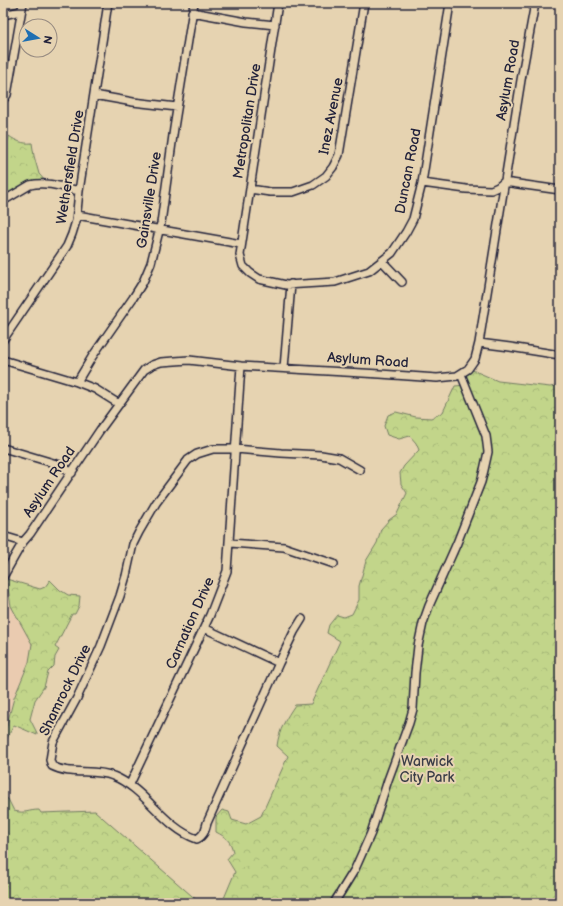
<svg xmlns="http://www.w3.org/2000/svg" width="563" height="906" viewBox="0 0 563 906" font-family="'Balsamiq Sans',sans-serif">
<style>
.built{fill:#eacbb0}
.forest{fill:url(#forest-crowns);stroke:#727c62}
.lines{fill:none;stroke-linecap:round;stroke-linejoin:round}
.minor-casing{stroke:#22223b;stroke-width:10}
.minor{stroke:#e6d3b1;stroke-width:7}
.labels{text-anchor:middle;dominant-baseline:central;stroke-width:4;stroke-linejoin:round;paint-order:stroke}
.street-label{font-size:14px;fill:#22223b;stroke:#e6d3b1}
.park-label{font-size:14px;fill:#3a3d47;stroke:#e6d3b1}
</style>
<defs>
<pattern id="forest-crowns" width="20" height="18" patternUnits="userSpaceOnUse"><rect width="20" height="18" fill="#c2d58a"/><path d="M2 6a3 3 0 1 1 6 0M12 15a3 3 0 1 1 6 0" fill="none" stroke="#a6b778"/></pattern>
</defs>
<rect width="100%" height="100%" fill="#e6d3b1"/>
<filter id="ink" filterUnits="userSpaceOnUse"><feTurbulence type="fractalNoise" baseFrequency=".025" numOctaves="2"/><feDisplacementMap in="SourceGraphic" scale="8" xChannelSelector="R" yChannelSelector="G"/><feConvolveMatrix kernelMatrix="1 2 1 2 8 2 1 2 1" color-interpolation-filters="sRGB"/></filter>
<g filter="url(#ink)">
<path class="built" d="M3,580L7,583L9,591L23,627L32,644L29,662L14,698L6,728L3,729Z"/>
<path class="forest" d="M9,136C16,141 23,144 32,143L34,156L39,174L47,183L30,185L3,201V150L6,147Z
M470,369L498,381L550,387L555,386L559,383L560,377V903H512L501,899L493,903H222L235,872L227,859L233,852C231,841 226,837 216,832V817L222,810L229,812L232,820L246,824L261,816L288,756L277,746C279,730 286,718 295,705L311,704L340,641L327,633L329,625L337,615L344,617L352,614L359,600V586L366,561L377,543L381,529L389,520L397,514L407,493L401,484L400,473L404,466L419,450L416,443L410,436L399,439L387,435L384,426L388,415L396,412L416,417L431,418L443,412L455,386L466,385L462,375Z
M3,578L40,589L45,587L50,580L60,590L68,595L80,596L79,606L75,614H72L55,647L59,650L55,657L54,666L48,672L44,687L35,700L30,719L37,733V735L14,725L3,746V729L6,728L14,698L29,662L32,644L11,606L7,583L3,580Z
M3,796L5,798L8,799L14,811C26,814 28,810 39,810L41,813L95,811L200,903H3Z"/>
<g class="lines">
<defs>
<path id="minor" d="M278,3L240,255L243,266L250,273L259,279L286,285L335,282L369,271L392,253L406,232L413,219L422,183L450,3
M192,12L246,22L275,25
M3,15L21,11
M94,95L133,102L177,107
M3,100L7,95L23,3
M422,183L466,189L491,190L498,187L504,182L560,190
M250,189L270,192H293L313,185L326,176L333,167L339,155L364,3
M3,201L30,185C46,181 63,187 79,191
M77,215L241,244
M382,261L402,282
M3,340L67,246L72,234L76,221L79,191L108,3
M479,343L510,347L560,355
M3,360L77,382L95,389L119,404
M284,368L291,284
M77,382L92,357L133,298L143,282L151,263L161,223L174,128L194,3
M3,448L60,465L72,473
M3,536L23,542
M230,543L284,547L334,564
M3,577L16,554L23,542L30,534L100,430L144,370L152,365L161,362L189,360L241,366L380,374L437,378L457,376L468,369L475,359L479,343L521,80L535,3
M302,619L294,632L279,663L207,823C205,831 204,835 197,839C163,827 146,789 113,776C94,768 71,776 52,766L50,760L53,742L77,698L101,646L120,596L126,576L133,544L139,532L156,503L188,460L197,454L213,449H236L281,453L321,455L339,458L360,470
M204,628L279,663
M130,784L210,615L227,571L241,366
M334,903L355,869L371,833L388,780L409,723L413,709L415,673L418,646L423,623L429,606L457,543L481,482L484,470L488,452L486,436L461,374"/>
</defs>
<use href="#minor" class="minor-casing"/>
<use href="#minor" class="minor"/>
</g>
</g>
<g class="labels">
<g class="street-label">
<text transform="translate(508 80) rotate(-80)">Asylum Road</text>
<text transform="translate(331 116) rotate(-79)">Inez Avenue</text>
<text transform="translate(247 121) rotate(-81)">Metropolitan Drive</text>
<text transform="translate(70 167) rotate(-81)">Wethersfield Drive</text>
<text transform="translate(408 171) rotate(-79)">Duncan Road</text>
<text transform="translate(149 200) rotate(-81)">Gainsville Drive</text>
<text transform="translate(368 360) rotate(4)">Asylum Road</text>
<text transform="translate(49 482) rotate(-56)">Asylum Road</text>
<text transform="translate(190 623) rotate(-66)">Carnation Drive</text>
<text transform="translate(65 690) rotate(-64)">Shamrock Drive</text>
</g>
<g class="park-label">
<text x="427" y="761">Warwick<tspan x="427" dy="16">City Park</tspan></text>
</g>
</g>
<rect width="563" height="906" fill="none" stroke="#e6d3b1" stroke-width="16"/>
<rect x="8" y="8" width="547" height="890" fill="none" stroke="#22223b" stroke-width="1.5" filter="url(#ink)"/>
<g transform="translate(38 38) rotate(101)"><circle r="19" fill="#e6d3b1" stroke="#988c82"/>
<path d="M0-3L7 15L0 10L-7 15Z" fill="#1f6fb2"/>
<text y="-6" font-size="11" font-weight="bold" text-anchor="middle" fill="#22223b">N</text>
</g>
</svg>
